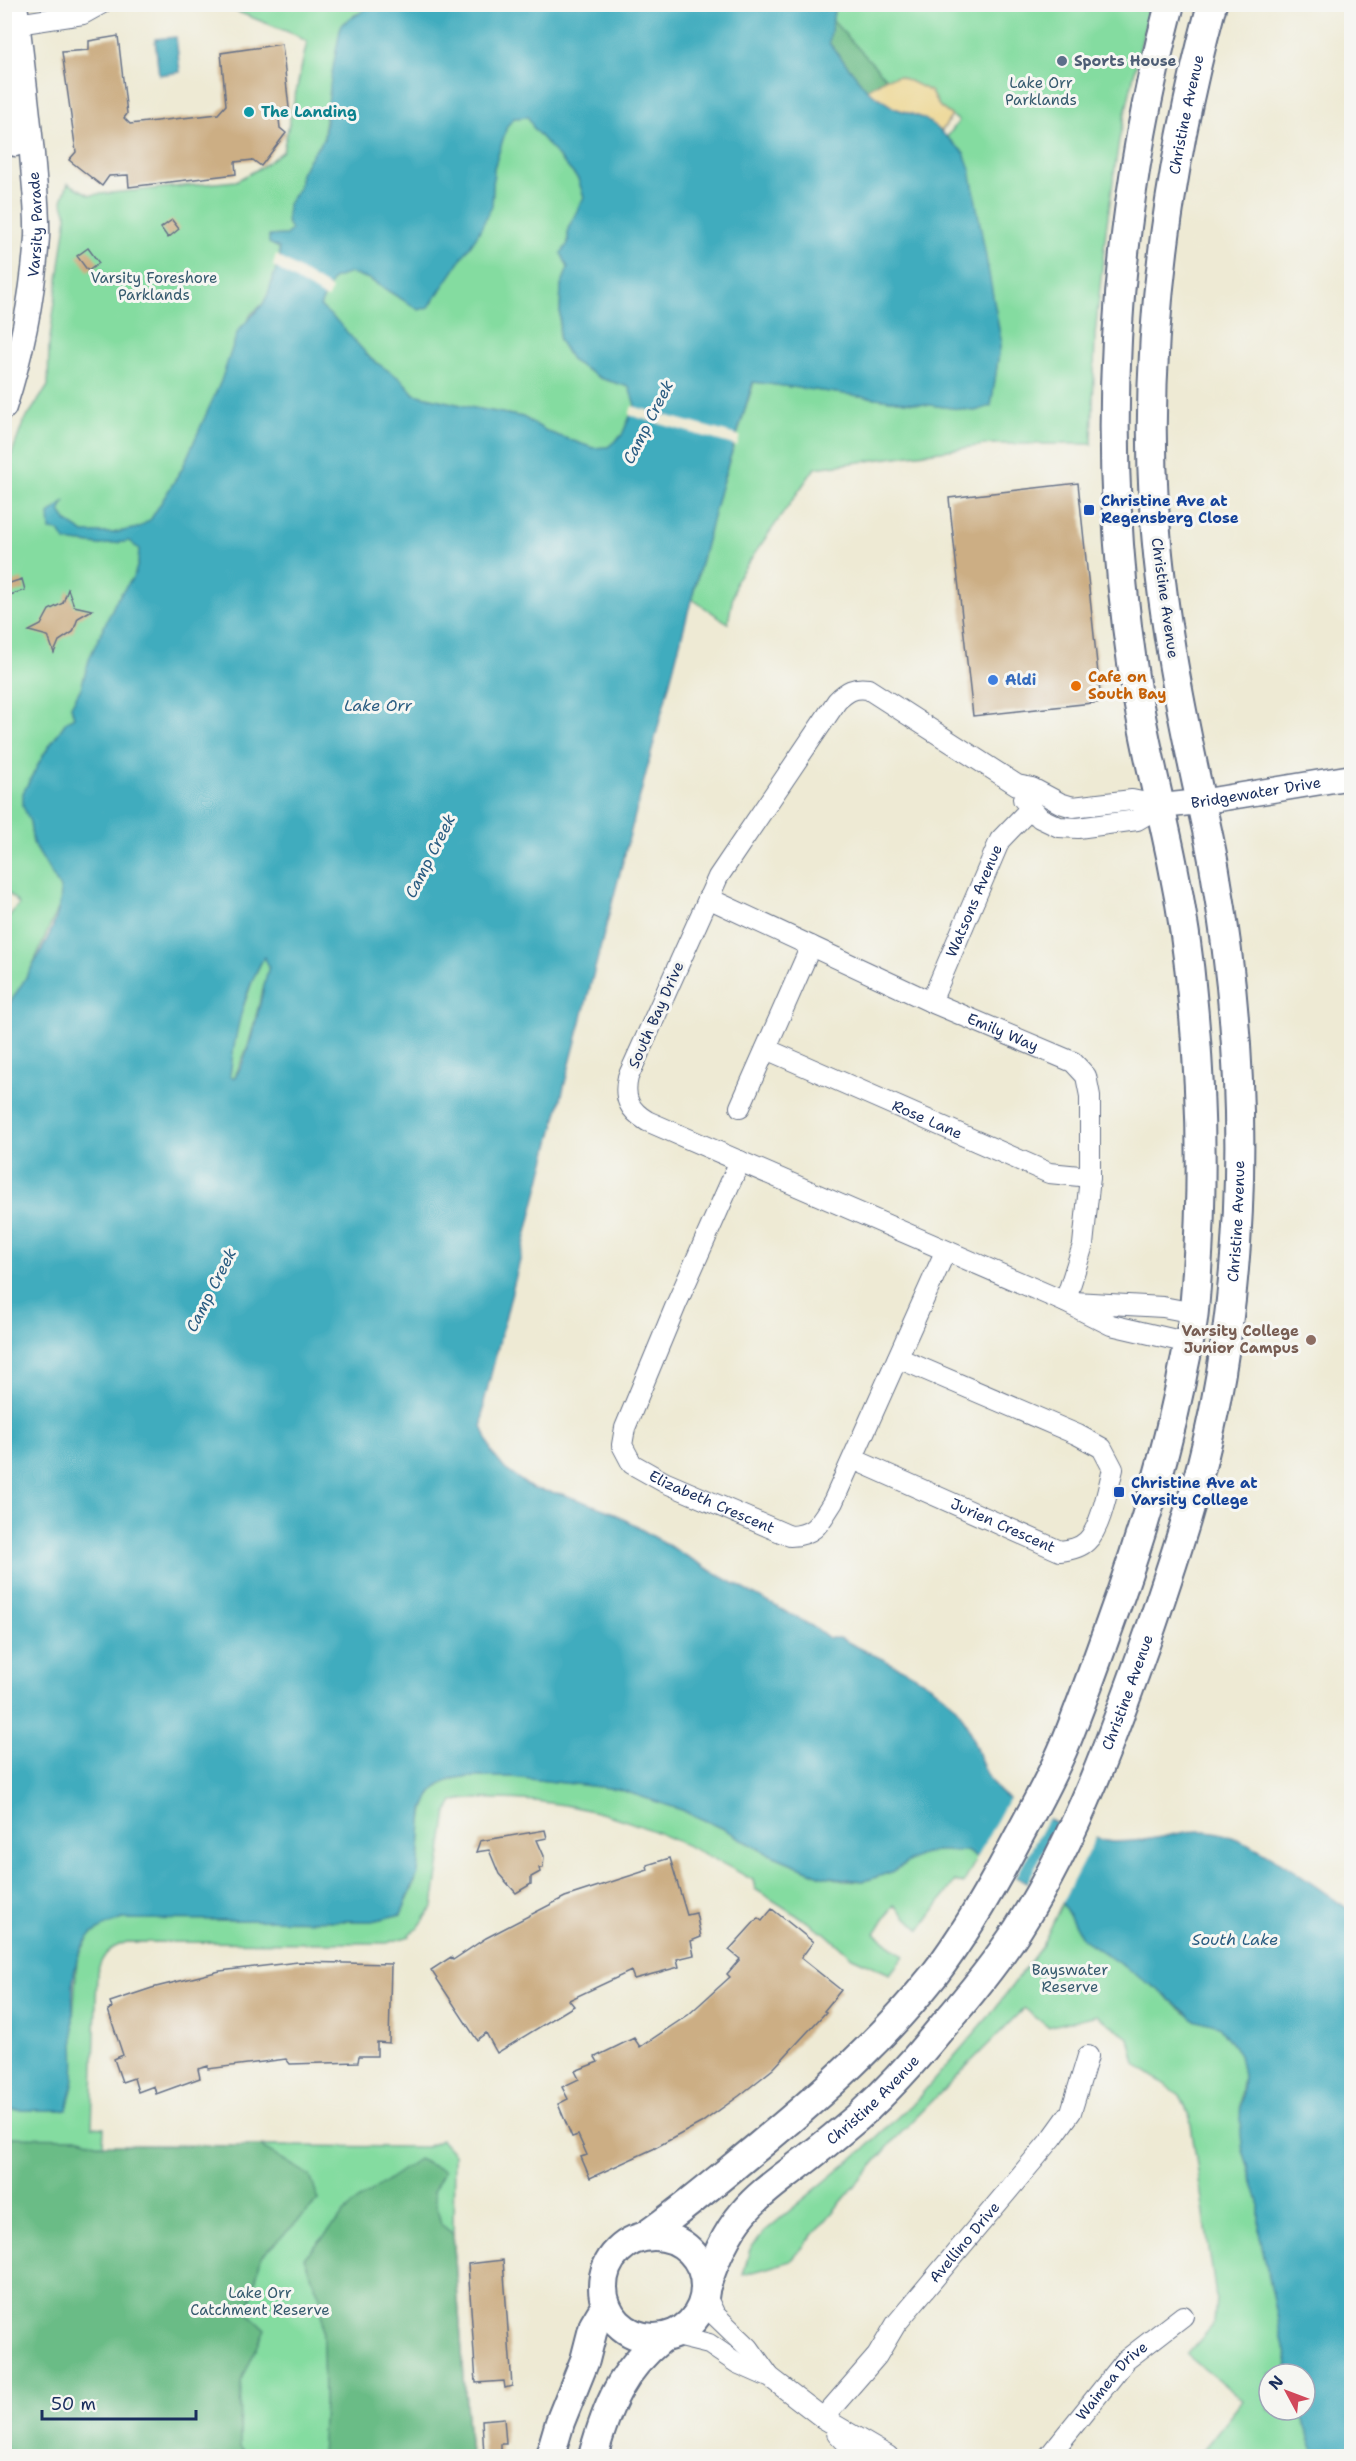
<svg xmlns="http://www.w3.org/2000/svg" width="1356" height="2461" viewBox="0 0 1356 2461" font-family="'Shantell Sans',sans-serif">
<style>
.green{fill:#84dca0;stroke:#50867f;stroke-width:1.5}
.forest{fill:#6bbc86;stroke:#437672;stroke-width:1.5}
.sand{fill:#eeda9e;stroke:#84847e;stroke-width:1.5}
.water{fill:#3facbe;stroke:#2d6e8e;stroke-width:1.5;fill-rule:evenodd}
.pier{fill:#eeead4}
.building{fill:#ccae84}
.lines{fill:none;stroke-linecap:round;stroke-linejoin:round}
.minor-casing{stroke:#657087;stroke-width:22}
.tertiary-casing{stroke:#657087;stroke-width:27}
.secondary-casing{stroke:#657087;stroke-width:32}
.minor{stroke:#fff;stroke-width:20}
.tertiary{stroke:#fff;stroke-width:24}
.secondary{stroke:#fff;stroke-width:28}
.service-dot{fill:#5c6f8a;stroke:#f6f6f2;stroke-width:2}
.culture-dot{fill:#0f9aa8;stroke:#f6f6f2;stroke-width:2}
.transit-dot{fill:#1a4fb4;stroke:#f6f6f2;stroke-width:2}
.shop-dot{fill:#3f7fe0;stroke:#f6f6f2;stroke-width:2}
.food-dot{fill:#e8710a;stroke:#f6f6f2;stroke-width:2}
.education-dot{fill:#8d6e63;stroke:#f6f6f2;stroke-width:2}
.labels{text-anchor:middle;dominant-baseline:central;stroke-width:6;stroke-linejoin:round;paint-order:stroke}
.service-label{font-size:15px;font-weight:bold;fill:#4e5e75;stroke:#f6f6f2;text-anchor:start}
.park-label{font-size:15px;fill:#355a6e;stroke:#f6f6f2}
.culture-label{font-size:15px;font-weight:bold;fill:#0d838f;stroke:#f6f6f2;text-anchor:start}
.street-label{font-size:15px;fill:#1b2f5e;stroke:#f6f6f2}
.transit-label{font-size:15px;font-weight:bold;fill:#164399;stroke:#f6f6f2;text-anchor:start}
.food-label{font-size:15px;font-weight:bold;fill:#c56008;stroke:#f6f6f2;text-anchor:start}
.shop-label{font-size:15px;font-weight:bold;fill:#366cbe;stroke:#f6f6f2;text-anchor:start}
.education-label{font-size:15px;font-weight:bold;fill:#785e54;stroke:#f6f6f2;text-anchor:end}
.water-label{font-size:16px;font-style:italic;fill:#285b80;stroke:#f6f6f2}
</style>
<rect width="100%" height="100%" fill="#f6f6f2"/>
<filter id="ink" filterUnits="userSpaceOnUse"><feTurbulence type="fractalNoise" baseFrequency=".0167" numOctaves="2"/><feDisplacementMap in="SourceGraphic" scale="12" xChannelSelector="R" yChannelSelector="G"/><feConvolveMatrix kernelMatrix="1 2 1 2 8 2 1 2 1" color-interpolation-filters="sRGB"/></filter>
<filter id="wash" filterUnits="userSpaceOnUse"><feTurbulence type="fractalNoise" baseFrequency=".008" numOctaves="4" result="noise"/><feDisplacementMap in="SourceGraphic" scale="24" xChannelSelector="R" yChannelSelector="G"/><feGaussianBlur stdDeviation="1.35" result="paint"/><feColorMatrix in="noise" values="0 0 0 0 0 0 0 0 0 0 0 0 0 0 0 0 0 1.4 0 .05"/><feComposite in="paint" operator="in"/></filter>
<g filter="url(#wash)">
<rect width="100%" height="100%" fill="#eeead4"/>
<path class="green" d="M229,5H371L366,11L354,15L325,116L324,139L309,159L301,174L299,188L288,204L287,222L291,230L286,235L269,236L279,248L280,257L268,294L263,304L251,314L182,469L151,519L138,528L113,533H84L67,522L60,512L64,503L49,514L66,541L100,545L129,541L139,549L138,564L134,576L116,601L90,657L81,688L71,706L74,717L66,722L44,754L23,793L30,822L33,843L60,888L61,902L29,973L5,1012V921L19,904L4,888L6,513L5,478L7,467L23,423L48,386L49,345L67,215L62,201L68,183L90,195L236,181L260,168L283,151L307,42L296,35L228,8Z
M835,5H1150L1119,140L1106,230L1095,335L1092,444H992L815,468L736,580L728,623L692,599L720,490L754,382L975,411L991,405L1001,340L964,153L947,137L959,121L940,107L929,91L886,78L867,90L829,43Z
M528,117L534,129L578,179L584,197L568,229V268L561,286L559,340L600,378L629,387L635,405L622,435L608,447L593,448L548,432L523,417L474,408L414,394L402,380L371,359L320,306L333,279L350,272L369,279L398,297L429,307L492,206L494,168L507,126L514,118Z
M264,956L269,966L248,1046L234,1078L230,1075L235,1031L252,982Z
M463,1777H512L618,1789L682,1810L722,1828L764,1852L822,1876L844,1880L865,1881L891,1872L918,1856L937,1851H966L977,1858L963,1884L955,1881L920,1930L894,1905L875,1933L904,1956L890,1974L852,1957L825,1933L755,1889L753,1880C671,1834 595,1800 499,1799C484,1799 467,1797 453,1802L447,1812L433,1907L418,1928L409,1934L410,1936L387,1943H369L127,1942C109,1948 103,1954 97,1972L92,2127L104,2128L103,2145L427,2147L441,2140L454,2154L453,2234L470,2456H5V2110H67L77,1959L89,1937L104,1926L122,1919L372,1921L401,1914C407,1901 416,1885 418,1871C425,1832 411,1785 463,1777Z
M1062,1903L1083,1939L1160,1991L1185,2013L1219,2026L1239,2054L1243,2075L1240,2095L1242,2146L1259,2202V2232L1290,2374H1269V2410H1299L1316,2456H1198L1243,2400L1187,2355L1214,2324L1216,2297L1190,2118L1180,2095L1135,2064L1129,2038L1097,2015L1048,2027L1024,2008L894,2140L791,2261L743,2275L750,2249L764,2232L864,2149L920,2096L990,2015L1042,1946Z"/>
<path class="forest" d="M831,19L886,78L867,90L829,43Z
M5,2137L80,2138L103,2145L261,2146L310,2176L319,2200L261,2257L248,2313L265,2329L241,2382L240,2447L248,2456H5Z
M418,2159L444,2171L433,2192L441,2224L453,2234L470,2456H321L324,2401L322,2302L304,2258L353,2204Z"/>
<path class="sand" d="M899,76L930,91L940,107L952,116L941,132L923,118L894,108L867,90L886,78Z"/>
<path class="water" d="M371,4L835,5L829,43L867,90L894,108L923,118L936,127L964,153L970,169L1001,340L991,406L975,411L753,382L720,490L565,1083L484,1402L482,1426L492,1453L505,1469L533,1489L562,1494L612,1512L715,1573L817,1629L829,1638H840C876,1658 936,1679 959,1711C977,1736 980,1784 1010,1800C1039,1815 1071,1832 1102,1840C1113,1844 1131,1841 1143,1840C1167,1837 1189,1828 1214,1832C1258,1840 1314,1886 1351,1911V2456H1316L1299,2410H1305V2374H1290L1259,2232V2202L1242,2146L1240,2120L1243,2075L1239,2054L1219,2026L1194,2019L1160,1991L1083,1939L1062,1903L1054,1896L966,1851H936L918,1856L891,1872L865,1881L822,1876L765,1852L722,1828L682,1810L618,1789L512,1777H463L450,1779L440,1784L430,1795L423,1810L418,1873L401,1914L372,1921L122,1919C111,1924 97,1928 89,1937C61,1967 78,2039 74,2078C73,2089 69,2100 67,2110H5L4,1012C21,986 67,917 60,888L33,843L30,822L23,806V793L44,754L66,722L74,717L71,706L81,688L90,657L116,601L134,576L138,564L139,549L129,541L100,545L65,541L59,531L50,530L49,514L64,502L60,512L67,522L84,533H113L138,528L151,519L182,469L193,444L221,381L238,331L263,304L268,294L280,257L279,248L269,243V236L286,235L291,230L287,222L288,204L299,188L301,174L309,159L324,139L331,78L341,25C351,17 365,12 371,4ZM528,117L534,129L578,179L584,197L568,229V244L561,253L568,268L561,286L559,340L572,361L600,378L629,387L635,405L622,435L608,447L593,448L548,432L523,417L474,408L414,394L402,380L371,359L337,321L320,306L333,279L350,273L369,279L419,310L429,307L478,234L492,206L494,168L507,126L514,118ZM264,957L269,966C261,995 251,1057 234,1078L230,1075C235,1034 243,993 264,957Z
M176,37L180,72L159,75L155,39Z"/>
<path class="pier" d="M276,255L332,289L327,299L273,266Z
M632,406L740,436L737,446L629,415Z
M1010,1796L1049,1816L1015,1879L975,1861Z
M1060,1820L1097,1835L1060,1906L1052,1898L1026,1885Z"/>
<g id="blocks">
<path class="building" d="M118,36L127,114L124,118L130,124L218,114L226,105L221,53L282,44L289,108L278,110L280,128L286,133L261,166L253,160L235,162L236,174L129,187L128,175L109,176L102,186L69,160L76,152L62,52L89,50V41Z
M172,220L179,229L168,238L161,228Z
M88,248L99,263L88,271L77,256Z
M1078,483L1101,702L973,716L949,498Z
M22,579L25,590L10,595L7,584Z
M68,589L74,606L92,610L78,618L73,632L59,641L54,653L48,636L29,631L41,625L49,610L63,603Z
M545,1830L547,1838L537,1840L544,1856L543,1868H539L540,1872L531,1877V1884L516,1893L499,1874L489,1850L476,1852L480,1841Z
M670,1858L687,1915L696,1913L701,1937L691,1941L694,1955L677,1959L679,1967L634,1979L631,1971L569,2000L574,2006L497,2053L486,2033L477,2040L431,1970L451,1957L453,1960L486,1938L565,1897L648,1870L647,1865Z
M772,1909L813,1942L801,1958L841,1990L824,2011L826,2012L773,2069L739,2096L701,2123L653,2149L590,2178L581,2157L587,2155L578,2135L572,2137L558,2104L568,2099L562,2087L579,2079L575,2071L598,2062L595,2057L634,2038L640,2047L688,2015L730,1977L727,1974L740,1959L729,1950L758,1918L762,1921Z
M298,1962L391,1964L389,2043L377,2042V2056H359L358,2062L290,2064L286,2059L208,2069V2066L198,2069L200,2078L156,2094L154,2086L138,2092L134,2078L122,2082L114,2059L123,2055L108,2010L112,2008L110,2002L152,1988L220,1971Z
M503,2260L512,2386L505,2388L504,2381L476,2383L468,2264Z
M504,2418L506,2444H501V2456H484L482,2420Z"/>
</g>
</g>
<g filter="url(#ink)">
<use href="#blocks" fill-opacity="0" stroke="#657087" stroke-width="1.5"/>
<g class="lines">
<defs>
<g id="minor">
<path d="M9,11L17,24L83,14L101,4"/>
<path d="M1023,799L1040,818L1059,827L1078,828L1137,820L1161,806"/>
<path d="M1161,806L1132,800L1073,807L1060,803L1032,788L1017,785L868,689C854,687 847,691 837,701L718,877L628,1077C623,1098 629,1110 647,1121L1065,1302L1111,1325L1189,1343"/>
<path id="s1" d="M708,898L931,1002L1073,1062L1086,1076L1090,1096V1177L1083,1245L1065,1302"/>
<path id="s2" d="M931,1002L1000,840L1031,808"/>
<path id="s3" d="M766,1049L1049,1173L1090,1177"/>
<path d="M740,1107L811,946"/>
<path id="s4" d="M740,1161L676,1305L625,1428L622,1445L632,1464L664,1482L790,1536C816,1535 820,1522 833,1502L945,1252"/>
<path d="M1074,1302L1163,1307L1194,1313"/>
<path id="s5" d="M853,1459L1060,1551C1070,1550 1080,1548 1087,1541C1101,1528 1108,1488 1113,1469L1102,1448L1078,1435L898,1358"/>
<path d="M705,2294L715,2315L749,2348L769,2376"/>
<path d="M672,2335L709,2344L737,2363L771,2378L823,2418L888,2456"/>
<path id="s6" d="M823,2418L877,2356L896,2324L1053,2137L1071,2112L1088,2056"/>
<path d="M837,2433L859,2456"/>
<path id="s7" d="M1049,2456L1126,2360L1183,2316"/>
</g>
<g id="tertiary">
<path d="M4,64L15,144"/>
<path id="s8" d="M4,407C22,352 33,294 37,237C38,209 34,182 32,154C27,104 21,54 15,4"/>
<path id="s9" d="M1161,806L1200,802L1352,777"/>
</g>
<g id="secondary">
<circle cx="654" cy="2287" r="51"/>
<path d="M645,2236C685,2208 722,2176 760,2145C823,2093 883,2039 934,1975C964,1936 988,1894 1011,1851C1030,1815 1051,1779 1066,1742C1086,1693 1103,1643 1121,1593C1145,1524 1166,1454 1181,1382C1185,1358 1192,1334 1194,1310C1203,1209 1203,1106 1193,1005C1189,957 1182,909 1172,861C1159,797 1142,734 1133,670C1099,444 1112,225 1170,4"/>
<path id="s10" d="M705,2289C714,2261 725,2234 744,2212C760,2193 781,2179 800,2164C820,2149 839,2133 858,2117C889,2089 916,2059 942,2027C969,1996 995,1964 1018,1929C1078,1835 1115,1730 1152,1625C1176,1554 1199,1485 1214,1411C1249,1233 1246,1050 1215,871C1211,846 1205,822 1200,798C1179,702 1160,604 1154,505C1144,336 1168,168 1212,4"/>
<path d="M550,2456L560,2422L585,2360L594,2325L606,2305"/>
<path d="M593,2456C607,2406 621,2371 662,2338"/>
</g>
</defs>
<use href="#minor" class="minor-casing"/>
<use href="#tertiary" class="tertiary-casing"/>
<use href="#secondary" class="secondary-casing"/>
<use href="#minor" class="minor"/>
<use href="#tertiary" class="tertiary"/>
<use href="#secondary" class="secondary"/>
</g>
</g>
<circle class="service-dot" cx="1062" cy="61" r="6"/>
<circle class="culture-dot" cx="249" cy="112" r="6"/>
<g class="transit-dot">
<rect x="1083" y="504" width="12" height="12" rx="3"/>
<rect x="1113" y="1486" width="12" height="12" rx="3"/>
</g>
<circle class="shop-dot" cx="993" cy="680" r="6"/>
<circle class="food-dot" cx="1076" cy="686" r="6"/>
<circle class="education-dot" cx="1311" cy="1340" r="6"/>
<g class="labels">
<g class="service-label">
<text x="1074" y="61">Sports House</text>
</g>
<g class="park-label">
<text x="1041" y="83">Lake Orr<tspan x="1041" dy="17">Parklands</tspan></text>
<text x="154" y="278">Varsity Foreshore<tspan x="154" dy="17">Parklands</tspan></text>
<text x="1070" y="1970">Bayswater<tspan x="1070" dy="17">Reserve</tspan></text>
<text x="260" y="2293">Lake Orr<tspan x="260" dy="17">Catchment Reserve</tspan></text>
</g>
<g class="culture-label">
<text x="261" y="112">The Landing</text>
</g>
<g class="street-label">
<text stroke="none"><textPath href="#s10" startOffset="2346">Christine Avenue</textPath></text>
<text stroke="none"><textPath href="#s8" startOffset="186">Varsity Parade</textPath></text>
<text transform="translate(1165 598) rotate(82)">Christine Avenue</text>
<text stroke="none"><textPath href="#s9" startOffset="96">Bridgewater Drive</textPath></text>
<text stroke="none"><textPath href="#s2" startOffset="110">Watsons Avenue</textPath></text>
<text transform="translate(656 1015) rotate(-66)">South Bay Drive</text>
<text stroke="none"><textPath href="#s1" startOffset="324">Emily Way</textPath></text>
<text stroke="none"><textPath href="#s3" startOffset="176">Rose Lane</textPath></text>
<text stroke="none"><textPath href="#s10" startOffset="1230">Christine Avenue</textPath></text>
<text stroke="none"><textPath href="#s4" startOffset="418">Elizabeth Crescent</textPath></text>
<text stroke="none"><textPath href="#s5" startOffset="164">Jurien Crescent</textPath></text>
<text stroke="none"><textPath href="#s10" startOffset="744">Christine Avenue</textPath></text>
<text stroke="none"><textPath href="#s10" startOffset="258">Christine Avenue</textPath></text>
<text stroke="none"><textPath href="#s6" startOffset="226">Avellino Drive</textPath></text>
<text stroke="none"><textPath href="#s7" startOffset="98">Waimea Drive</textPath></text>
</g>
<g class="transit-label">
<text x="1101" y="501">Christine Ave at<tspan x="1101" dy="17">Regensberg Close</tspan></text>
<text x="1131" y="1483">Christine Ave at<tspan x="1131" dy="17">Varsity College</tspan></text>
</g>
<g class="food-label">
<text x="1088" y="677">Cafe on<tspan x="1088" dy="17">South Bay</tspan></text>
</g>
<g class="shop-label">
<text x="1005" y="680">Aldi</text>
</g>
<g class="education-label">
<text x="1299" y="1331">Varsity College<tspan x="1299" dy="17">Junior Campus</tspan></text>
</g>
<g class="water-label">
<text transform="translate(648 422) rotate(-63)">Camp Creek</text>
<text x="378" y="705">Lake Orr</text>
<text transform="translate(430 856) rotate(-63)">Camp Creek</text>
<text transform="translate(211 1290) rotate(-63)">Camp Creek</text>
<text x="1235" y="1939">South Lake</text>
</g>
</g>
<rect width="1356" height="2461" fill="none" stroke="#f6f6f2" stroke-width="24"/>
<g transform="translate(1287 2392) rotate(311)"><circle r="28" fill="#f6f6f2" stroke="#9ea6b7" stroke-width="1.5"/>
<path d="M0-4.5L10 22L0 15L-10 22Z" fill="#d1495b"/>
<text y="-9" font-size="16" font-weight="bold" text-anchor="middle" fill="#1b2f5e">N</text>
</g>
<path d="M42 2410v9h154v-9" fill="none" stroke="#1b2f5e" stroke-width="3"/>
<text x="51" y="2410" font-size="18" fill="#1b2f5e" stroke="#f6f6f2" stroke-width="4.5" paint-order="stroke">50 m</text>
</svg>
